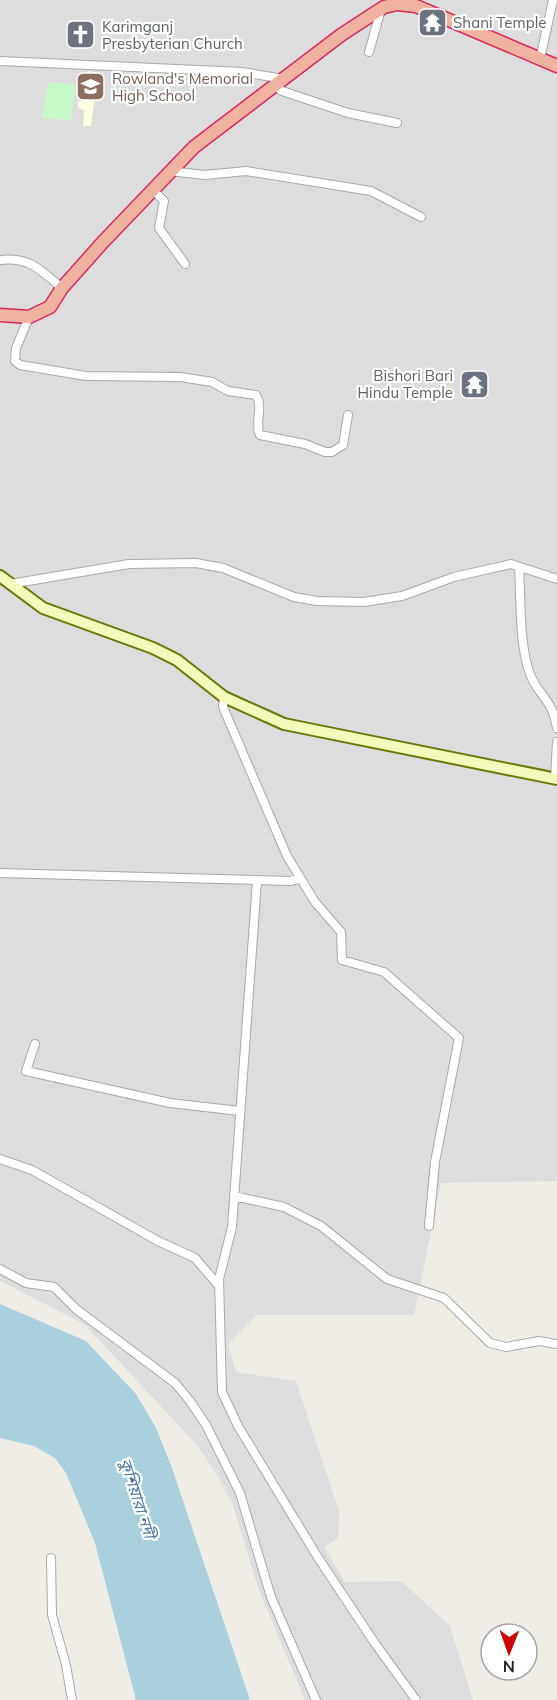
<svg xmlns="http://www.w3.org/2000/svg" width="557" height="1700" viewBox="0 0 557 1700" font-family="Mulish,'Noto Sans Bengali',sans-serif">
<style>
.residential{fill:#dedddd}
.education{fill:#feffe1}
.park{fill:#c5f9ca}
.water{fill:#a8d0dd}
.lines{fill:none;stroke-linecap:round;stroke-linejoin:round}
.minor-casing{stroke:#a7a7a7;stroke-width:10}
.secondary-casing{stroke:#697707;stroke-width:14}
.trunk-casing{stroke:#d82962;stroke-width:15}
.minor{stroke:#fff;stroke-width:8}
.secondary{stroke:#f4f9bc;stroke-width:10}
.trunk{stroke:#f0b3a0;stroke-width:12}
.labels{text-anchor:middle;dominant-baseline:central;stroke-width:4.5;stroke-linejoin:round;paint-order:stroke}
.worship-label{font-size:15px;fill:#5b616d;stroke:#fff;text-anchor:start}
.education-label{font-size:15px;fill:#785e54;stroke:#fff;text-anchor:start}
.water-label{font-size:16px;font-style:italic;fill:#4a77a7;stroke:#fff}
</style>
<rect width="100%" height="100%" fill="#f0ede7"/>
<path class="residential" d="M0,0H557V1181L441,1183L414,1315H257L228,1344L236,1372L296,1381L339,1511L338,1538L324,1547L345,1582L401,1581L450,1626L473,1700H305L258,1588L233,1505L218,1476L197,1445L84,1324L0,1281Z"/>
<path class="education" d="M88,71L98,73L91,126H83L84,110L78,108V101H85Z"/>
<path class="park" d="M48,82L76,85L71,120L42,118Z"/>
<path class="water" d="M0,1304L86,1341L136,1394L156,1428L172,1468L250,1700H136L95,1543L66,1473L55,1458L34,1446L0,1438Z"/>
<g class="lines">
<defs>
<path id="minor" d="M369,52L381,9
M540,59L553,0
M0,61L242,72L284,79
M278,84L280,90L288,93L348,113L397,123
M169,171L205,175L246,171L371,191L421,217
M152,189L164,201L159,228L185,264
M0,260C31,257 40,270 62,288
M29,317L16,348L15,361L20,365L86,376L180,377L212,382L228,391L256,395C264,407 254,423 260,435L305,444L325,452H332L343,445L348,415
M519,567C521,599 519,645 530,674C539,697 552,698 557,728
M10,584L129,564L196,563L223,568L294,597L317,601L364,602L402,596L454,577L511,564L557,579
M224,697L223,707L287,856L315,902L341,932L342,960L384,972L459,1038L435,1162L429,1226
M555,779L557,742
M0,873L290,881L299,879
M257,881L232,1227L219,1279L222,1392L238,1426L317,1556L374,1642L416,1700
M35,1044L26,1071L170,1103L240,1111
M0,1159L32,1170L158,1241L195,1258L219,1286
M234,1196L284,1207L321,1226L387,1279L444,1298L490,1343L506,1347L539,1341L557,1344
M0,1269L26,1283L54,1287L76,1309L175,1383L190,1401L206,1425L240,1493L271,1597L316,1700
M51,1558L52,1615L66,1665L72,1700"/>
<path id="secondary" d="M0,576L43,608L153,648L177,660L224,697L284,724L557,779"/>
<path id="trunk" d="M0,315L29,317L50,307L62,288L103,242L194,147L341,35L370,16L384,7L397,4L416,6L557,66"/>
</defs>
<use href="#minor" class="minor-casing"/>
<use href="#secondary" class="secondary-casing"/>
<use href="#trunk" class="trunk-casing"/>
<use href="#minor" class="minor"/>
<use href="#secondary" class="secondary"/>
<use href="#trunk" class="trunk"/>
</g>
<defs>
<symbol id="temple-square" viewBox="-11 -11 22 22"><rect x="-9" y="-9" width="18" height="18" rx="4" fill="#6b7280" stroke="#fff"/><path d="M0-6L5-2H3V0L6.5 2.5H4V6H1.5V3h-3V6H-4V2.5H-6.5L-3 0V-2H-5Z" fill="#fff"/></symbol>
<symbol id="church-square" viewBox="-11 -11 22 22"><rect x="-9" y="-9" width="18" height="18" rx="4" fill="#6b7280" stroke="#fff"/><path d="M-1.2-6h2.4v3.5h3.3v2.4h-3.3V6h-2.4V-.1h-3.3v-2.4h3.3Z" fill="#fff"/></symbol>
<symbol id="school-square" viewBox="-11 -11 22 22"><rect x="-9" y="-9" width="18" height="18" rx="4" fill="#8d6e63" stroke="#fff"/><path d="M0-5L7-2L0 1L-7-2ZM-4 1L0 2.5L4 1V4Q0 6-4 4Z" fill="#fff"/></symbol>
</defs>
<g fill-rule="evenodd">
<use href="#temple-square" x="416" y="6" width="33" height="33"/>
<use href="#church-square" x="64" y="18" width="33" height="33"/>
<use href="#school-square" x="74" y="70" width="33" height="33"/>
<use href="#temple-square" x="458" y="368" width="33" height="33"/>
</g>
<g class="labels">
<g class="worship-label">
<text x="453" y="22">Shani Temple</text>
<text x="102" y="26">Karimganj<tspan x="102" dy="17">Presbyterian Church</tspan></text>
<text x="453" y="375" text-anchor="end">Bishori Bari<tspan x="453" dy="17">Hindu Temple</tspan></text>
</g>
<g class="education-label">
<text x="112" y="78">Rowland's Memorial<tspan x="112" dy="17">High School</tspan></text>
</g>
<g class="water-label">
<text transform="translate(138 1498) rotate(72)">কুশিয়ারা নদী</text>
</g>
</g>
<g transform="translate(509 1652) rotate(181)"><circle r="28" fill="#ffffff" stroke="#a6a6a6" stroke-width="1.5"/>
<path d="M0-4.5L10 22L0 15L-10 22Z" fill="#cc0703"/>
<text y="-9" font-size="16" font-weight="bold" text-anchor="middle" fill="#202020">N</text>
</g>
</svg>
